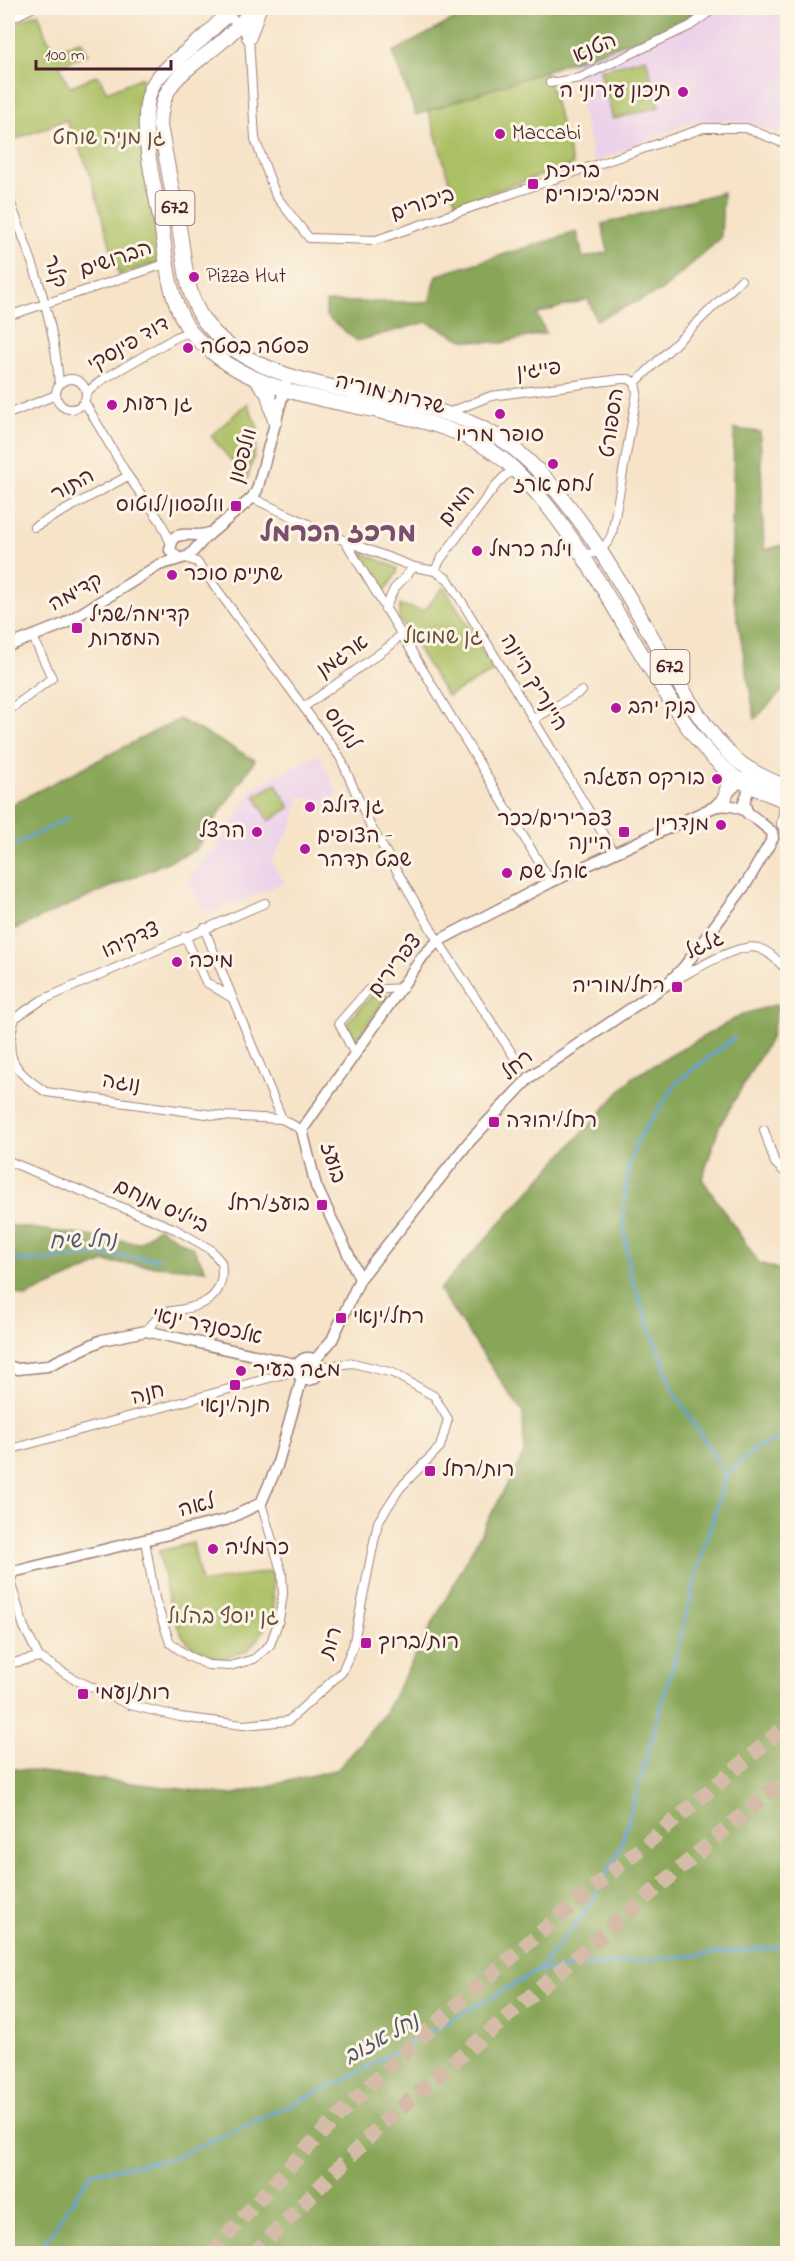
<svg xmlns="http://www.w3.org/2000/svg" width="795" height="2261" viewBox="0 0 795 2261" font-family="'Indie Flower','Playpen Sans Hebrew',sans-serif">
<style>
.built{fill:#ecd1ea}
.green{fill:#abbf63;stroke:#7a6f47;stroke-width:1.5}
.forest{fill:#88a659;stroke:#696242;stroke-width:1.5}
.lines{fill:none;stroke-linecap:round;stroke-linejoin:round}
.stream{stroke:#63a3d6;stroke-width:3}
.trunk-tunnel{stroke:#d4bca9;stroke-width:15;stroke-dasharray:15 8;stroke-linecap:butt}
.minor-casing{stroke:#a0817a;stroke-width:10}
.tertiary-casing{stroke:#a0817a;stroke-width:13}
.primary-casing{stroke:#a0817a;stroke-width:16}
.minor{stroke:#fff;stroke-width:8}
.tertiary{stroke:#fff;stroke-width:10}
.primary{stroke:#fff;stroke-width:14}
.poi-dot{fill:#b5179e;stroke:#fcf5e5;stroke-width:2}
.labels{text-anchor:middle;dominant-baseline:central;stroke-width:6;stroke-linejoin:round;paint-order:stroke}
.shield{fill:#fcf5e5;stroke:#7f5f63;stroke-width:1.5}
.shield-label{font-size:20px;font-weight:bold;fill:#4a1f2b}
.street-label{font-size:21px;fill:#4a1f2b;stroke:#fcf5e5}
.poi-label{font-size:21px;fill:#4a1f2b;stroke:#fcf5e5;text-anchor:start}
.park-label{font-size:21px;fill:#674f3c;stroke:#fcf5e5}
.water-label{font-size:22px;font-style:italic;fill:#54546f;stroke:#fcf5e5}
.district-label{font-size:27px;font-weight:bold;fill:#7a4e6c;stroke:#fcf5e5}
</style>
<rect width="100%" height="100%" fill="#fcf5e5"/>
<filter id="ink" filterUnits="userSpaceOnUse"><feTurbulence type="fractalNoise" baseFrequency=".0167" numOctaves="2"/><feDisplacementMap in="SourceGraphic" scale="12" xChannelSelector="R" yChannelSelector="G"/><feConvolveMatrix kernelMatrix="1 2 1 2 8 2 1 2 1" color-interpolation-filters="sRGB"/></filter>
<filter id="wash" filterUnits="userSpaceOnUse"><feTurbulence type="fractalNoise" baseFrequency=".008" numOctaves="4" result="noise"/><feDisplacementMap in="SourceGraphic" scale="24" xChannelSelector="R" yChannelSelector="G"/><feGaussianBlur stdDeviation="1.35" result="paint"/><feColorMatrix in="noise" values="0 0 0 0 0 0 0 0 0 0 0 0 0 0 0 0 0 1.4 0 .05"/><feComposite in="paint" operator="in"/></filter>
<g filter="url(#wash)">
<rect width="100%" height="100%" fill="#f6e3c8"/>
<path class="built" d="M701,8H787V135L733,120L689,122L594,162L571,63L684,23Z
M318,754L337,791L332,815L325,816L324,800L298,797L294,822L271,862L285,883L211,913L202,909L188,880L219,843L254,787Z"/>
<path class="green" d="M38,13C46,28 41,39 59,48L81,41L88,54L60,66L69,87L98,75L107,92L142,77C147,101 139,123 141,146C143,184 155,220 163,256L159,262L119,275L89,171L66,120L8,142V27Z
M542,58L573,165L456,204L426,102Z
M646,58L659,107L613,119L600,70Z
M247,403L258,428L255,452L247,480L211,436Z
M363,553L397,568V573L383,593L379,592L380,588L361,557Z
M444,586L495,671L447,696L399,619L400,605L424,611Z
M276,784L290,808L269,821L255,796Z
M389,995L356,1040L347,1023L371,996Z
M193,1543L201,1583L272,1571L274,1610L260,1636L247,1651L219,1659C211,1655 200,1652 193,1647C170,1630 164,1577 159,1551Z"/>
<path class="forest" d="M475,8H699L682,24L416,115L393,52Z
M723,192L721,238L661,291L596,320L588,299L537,314L546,333L501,343L463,340L427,322L357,341L326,316V302H429L437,275L577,232L583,258L608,252L602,224Z
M734,429L760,432L764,550L787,544V686L755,719L731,582Z
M179,719L255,760L195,850L8,932V806Z
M778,1004L771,1037L719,1127L702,1179L759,1263L787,1272V2253H8V1768L231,1795L338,1769L384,1714L524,1453L523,1413L439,1290L633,1077L743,1014Z
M8,1225L139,1243L158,1228L193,1248L206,1270L104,1262L26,1297L8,1291Z"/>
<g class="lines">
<path class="stream" d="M8,848L68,818
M8,1259L26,1261L104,1255L159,1259
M726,1475L674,1392L630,1274L623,1218L629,1163L638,1139L679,1080L734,1038
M538,1971L591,1904L621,1846L679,1645L698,1568L726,1475L757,1448L788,1435
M37,2254L91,2173L171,2159L339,2083L538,1971L788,1946"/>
</g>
</g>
<g filter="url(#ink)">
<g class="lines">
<path class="trunk-tunnel" d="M212,2254C379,2052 590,1895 788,1724
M253,2254L387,2119L788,1776"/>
<defs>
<path id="minor" d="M8,20L32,8
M222,20L233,19L249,37L255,139L276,196L309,238L376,240L704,128H746L788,145
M550,83L580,78L690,26L715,8
M8,196C31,257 55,319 59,385
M8,316L162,265L167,261
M56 394a15 15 0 1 1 30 0a15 15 0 1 1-30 0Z
M635,383L741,280
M86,393L102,380L178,336L186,333L192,335
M84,401L128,476L161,522L170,542
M448,413L491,396L621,379H629L635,383
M8,414L56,395
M252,498L345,541L414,567L435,571L448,579L614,852
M34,527L128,476
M345,541L551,882
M582,552C597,558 606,547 612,534L637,393L635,383
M186,558L197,562L340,757L370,825L438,941L515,1058
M435,571L440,560L496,485L505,476L515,470
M385,609L394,589L414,567
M304,707L391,645L400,635
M8,711L52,678L33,637
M534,719L582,691
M785,801L781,824L788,838
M265,903L42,1000L15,1018C3,1058 13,1070 46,1092L221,1116L282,1119
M204,928L282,1119L302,1130
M185,936L206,982L232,998
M673,981C692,972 738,942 758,948C770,951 779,963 788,971
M355,1055L339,1023L368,990L403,988
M764,1130L775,1163L788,1175
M8,1161L175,1229L210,1249L221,1262C228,1303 194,1309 163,1312L146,1331
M8,1450L298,1370
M145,1540L155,1599L170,1643L188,1656L208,1665L230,1666L254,1659L270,1645L279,1620L283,1594L282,1574L261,1503
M10,1581L24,1627L39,1657L74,1679L130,1705L180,1717L243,1725L288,1721L342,1672L353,1646L378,1522L400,1488L440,1447L448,1419L434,1396L393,1373L353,1363L319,1367
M8,1664L39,1657"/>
<path id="tertiary" d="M178,558L170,550L173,538C183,531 196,538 209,533
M8,646L64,624L159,565L189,556L205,538L252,498L257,490L286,383
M748,814L744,802L752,781
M360,1279L316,1186L302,1130L423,956L438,941L551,882L714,807L740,781L753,772
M297 1369a11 11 0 1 1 22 0a11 11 0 1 1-22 0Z
M315,1360L332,1340L360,1279L468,1143L530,1077L667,984L684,967L746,884L773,838L772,832C752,817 741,800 714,807
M8,1366L18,1369L47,1366L102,1340L146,1331L299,1365
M8,1564L13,1572L8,1582
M13,1572L226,1520L261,1503L277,1466L302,1378"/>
<path id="primary" d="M232,8C223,18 214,28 204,37C188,51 169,63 156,80C133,112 155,186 161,223C166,257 168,295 186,325C194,338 206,348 218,357C304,421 440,395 515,470C577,530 613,611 659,682C681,718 701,751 735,777C750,788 771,794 788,802
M254,8C243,21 231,34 218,45C187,71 160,80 160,126C167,161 173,197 180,233C185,263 186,296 205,322C272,408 427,379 512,447C576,497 626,593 667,663C686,695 705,730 732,756C748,771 768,779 788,788
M249,37L259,8
M258,381L268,394L275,421
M723,767L729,781L725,798"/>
</defs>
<use href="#minor" class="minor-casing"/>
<use href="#tertiary" class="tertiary-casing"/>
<use href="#primary" class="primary-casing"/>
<use href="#minor" class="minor"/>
<use href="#tertiary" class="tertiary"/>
<use href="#primary" class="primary"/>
</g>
</g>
<g class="poi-dot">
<circle cx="683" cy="92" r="6"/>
<circle cx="500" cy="134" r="6"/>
<rect x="527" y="178" width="12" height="12" rx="3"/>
<circle cx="194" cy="277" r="6"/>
<circle cx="188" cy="348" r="6"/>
<circle cx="112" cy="405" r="6"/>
<circle cx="500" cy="414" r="6"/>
<circle cx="553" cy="464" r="6"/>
<rect x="230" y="500" width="12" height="12" rx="3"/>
<circle cx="477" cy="551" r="6"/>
<circle cx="172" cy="575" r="6"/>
<rect x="71" y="622" width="12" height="12" rx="3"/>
<circle cx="616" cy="708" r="6"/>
<circle cx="717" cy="779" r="6"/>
<circle cx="310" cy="807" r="6"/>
<circle cx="721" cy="825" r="6"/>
<circle cx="257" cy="832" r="6"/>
<rect x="618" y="826" width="12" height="12" rx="3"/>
<circle cx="305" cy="849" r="6"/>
<circle cx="507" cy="873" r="6"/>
<circle cx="177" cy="962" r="6"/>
<rect x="671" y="981" width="12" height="12" rx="3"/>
<rect x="488" y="1116" width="12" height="12" rx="3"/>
<rect x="316" y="1199" width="12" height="12" rx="3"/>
<rect x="335" y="1312" width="12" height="12" rx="3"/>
<circle cx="241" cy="1371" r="6"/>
<rect x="229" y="1379" width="12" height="12" rx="3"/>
<rect x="424" y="1465" width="12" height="12" rx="3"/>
<circle cx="213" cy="1549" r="6"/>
<rect x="360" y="1637" width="12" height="12" rx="3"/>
<rect x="77" y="1688" width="12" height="12" rx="3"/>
</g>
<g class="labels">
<g class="shield">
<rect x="155.5" y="191" width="39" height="34" rx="4.5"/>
<rect x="650.5" y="650" width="39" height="34" rx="4.5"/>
</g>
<g class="shield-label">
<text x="175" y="208">672</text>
<text x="670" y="667">672</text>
</g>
<g class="street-label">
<text transform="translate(595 49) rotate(-23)">הטנא</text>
<text transform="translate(423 205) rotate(-19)">ביכורים</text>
<text transform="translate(116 260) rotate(-19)">הברושים</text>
<text transform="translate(54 272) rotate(72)">קלר</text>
<text transform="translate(129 345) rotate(-30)">דוד פינסקי</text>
<text transform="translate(539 371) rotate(-7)">פייגין</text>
<text transform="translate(390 395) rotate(14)">שדרות מוריה</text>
<text transform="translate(613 423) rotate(-82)">הספורט</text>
<text transform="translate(244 456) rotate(-74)">וולפסון</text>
<text transform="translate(73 486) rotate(-29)">התור</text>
<text transform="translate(458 506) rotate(-53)">המים</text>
<text transform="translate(76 593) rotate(-29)">קדימה</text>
<text transform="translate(343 657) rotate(-35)">ארגמן</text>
<text transform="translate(533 683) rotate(59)">היינריך היינה</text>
<text transform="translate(341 729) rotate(56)">לוטוס</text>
<text transform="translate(131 941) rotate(-24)">צדקיהו</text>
<text transform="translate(705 946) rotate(-26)">גלגל</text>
<text transform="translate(396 966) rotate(-53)">צפרירים</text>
<text transform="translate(518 1066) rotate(-41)">רחל</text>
<text transform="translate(121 1084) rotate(8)">נוגה</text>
<text transform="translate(332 1163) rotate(73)">בועז</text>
<text transform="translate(161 1207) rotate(25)">בייליס מנחם</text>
<text transform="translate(207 1327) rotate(12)">אלכסנדר ינאי</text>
<text transform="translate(148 1395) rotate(-15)">חנה</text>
<text transform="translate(197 1507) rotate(-15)">לאה</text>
<text transform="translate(332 1643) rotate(-72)">רות</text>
</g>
<g class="poi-label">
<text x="671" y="92" text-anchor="end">תיכון עירוני ה</text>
<text x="512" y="134">Maccabi</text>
<text x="545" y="172">בריכת<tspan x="545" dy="24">מכבי/ביכורים</tspan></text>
<text x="206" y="277">Pizza Hut</text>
<text x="200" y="348">פסטה בסטה</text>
<text x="124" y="405">גן רעות</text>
<text x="500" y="436" text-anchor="middle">סופר מריו</text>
<text x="553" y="486" text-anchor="middle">לחם ארז</text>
<text x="224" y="506" text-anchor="end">וולפסון/לוטוס</text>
<text x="489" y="551">וילה כרמל</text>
<text x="184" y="575">שתיים סוכר</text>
<text x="89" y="616">קדימה/שביל<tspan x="89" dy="24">המערות</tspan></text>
<text x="628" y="708">בנק יהב</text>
<text x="705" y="779" text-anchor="end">בורקס העגלה</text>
<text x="322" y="807">גן דולב</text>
<text x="612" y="820" text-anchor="end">צפרירים/ככר<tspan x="612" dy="24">היינה</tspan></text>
<text x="709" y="825" text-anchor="end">מנדרין</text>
<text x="245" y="832" text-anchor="end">הרצל</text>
<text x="317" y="837">הצופים -<tspan x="317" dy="24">שבט תדהר</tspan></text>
<text x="519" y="873">אהל שם</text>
<text x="189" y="962">מיכה</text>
<text x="665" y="987" text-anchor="end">רחל/מוריה</text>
<text x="506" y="1122">רחל/יהודה</text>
<text x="310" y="1205" text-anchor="end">בועז/רחל</text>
<text x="353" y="1318">רחל/ינאי</text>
<text x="253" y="1371">מגה בעיר</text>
<text x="235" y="1407" text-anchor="middle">חנה/ינאי</text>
<text x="442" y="1471">רות/רחל</text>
<text x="225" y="1549">כרמליה</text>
<text x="378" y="1643">רות/ברוך</text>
<text x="95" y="1694">רות/נעמי</text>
</g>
<g class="park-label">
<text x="109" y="139">גן מניה שוחט</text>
<text x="443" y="638">גן שמואל</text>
<text x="223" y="1618">גן יוסף בהלול</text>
</g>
<g class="water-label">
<text transform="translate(83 1242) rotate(-2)">נחל שיח</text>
<text transform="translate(382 2040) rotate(-29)">נחל אזוב</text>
</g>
<g class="district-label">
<text x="338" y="534">מרכז הכרמל</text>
</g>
</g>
<rect width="795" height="2261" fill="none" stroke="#fcf5e5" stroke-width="30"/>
<path d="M36 60v9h135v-9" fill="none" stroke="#4a1f2b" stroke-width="3"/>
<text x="45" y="60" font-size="18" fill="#4a1f2b" stroke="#fcf5e5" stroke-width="4.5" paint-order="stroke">100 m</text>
</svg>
